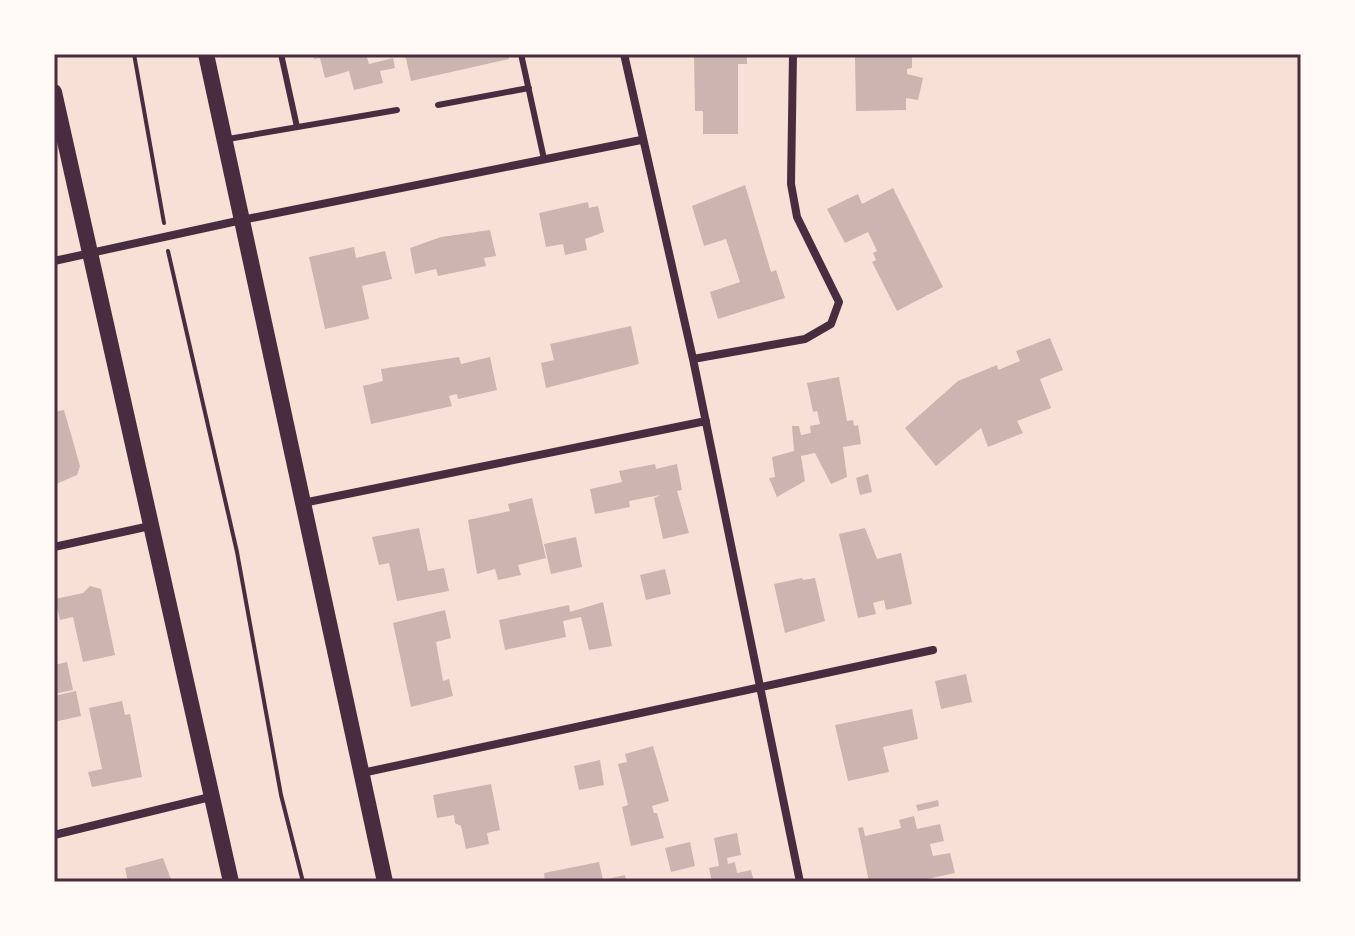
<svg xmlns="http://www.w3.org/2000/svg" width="1355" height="936" viewBox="0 0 1355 936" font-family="Signika,sans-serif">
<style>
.building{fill:#ccb4b1}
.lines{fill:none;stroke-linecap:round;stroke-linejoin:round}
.path{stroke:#4a2c40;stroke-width:4}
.service{stroke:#4a2c40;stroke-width:6}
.minor{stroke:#4a2c40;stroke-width:8}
.secondary{stroke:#4a2c40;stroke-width:16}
.neatline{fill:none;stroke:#4a2c40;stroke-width:3}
</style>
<rect width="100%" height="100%" fill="#f7e1d7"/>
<path class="building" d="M313,54H366L369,64L393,58L395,68L380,71L383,83L354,90L349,71L325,78L320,58L314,59Z
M405,54H508L509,59L411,81Z
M694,54H747V64H738V134H703V111H695Z
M865,54H912V68L907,69V74L923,78L918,100L906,98V110L856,111L855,57Z
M745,185L771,272L776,270L785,298L718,319L710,292L740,282L726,239L704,246L692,206Z
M893,188L943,287L897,311L872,262L876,260L873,253L877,251L868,232L845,243L827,209L858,194L862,204Z
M588,202L589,208L598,206L604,232L585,239L587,250L565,255L563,244L546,247L539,213Z
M490,230L496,256L484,258L486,266L438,276L436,269L415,274L410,248L441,237Z
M354,247L356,258L385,251L392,279L362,286L369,319L325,329L309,257Z
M631,326L639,364L546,388L541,363L554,360L550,344Z
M1050,338L1063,370L1040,379L1051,408L1017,421L1023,433L988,447L981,428L936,466L905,428L958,381L997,365L998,370L1020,361L1016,351Z
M459,357L461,364L490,357L497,390L458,399L457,394L449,396L452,406L371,424L363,386L383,381L381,369Z
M839,377L847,421L853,420L854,426L858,425L861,444L843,447L847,477L831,484L815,453L801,456L805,481L777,497L769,478L775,477L772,457L794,451L792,426H799L801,435L811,433L810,426L820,424L817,411L813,412L807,383Z
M64,410L80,466L77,475L54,485V412Z
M655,464L656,469L677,464L682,490L677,491L689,533L663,539L654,498L660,495L629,501L630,507L595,514L590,489L622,482L619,471Z
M868,474L872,492L860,495L856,478Z
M532,498L546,558L518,565L521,575L498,580L495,569L477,574L468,520L510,511L508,504Z
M419,528L428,571L444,568L449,591L397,601L389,563L379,565L372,537Z
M865,528L877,559L901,553L912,604L886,610L884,600L873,603L876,614L858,618L839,534Z
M576,537L582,567L551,574L544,544Z
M665,569L671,594L646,600L640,575Z
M802,578L803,580L815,578L825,621L785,633L774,584Z
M90,586L101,589L115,655L83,662L73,617L60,620L55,599L83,593Z
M603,602L612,646L589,650L581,617L563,621L566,637L505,650L499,620L569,605L570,612Z
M445,610L451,638L436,642L443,681L449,679L453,696L411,707L393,623Z
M67,662L73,690L54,694V665Z
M966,674L972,702L941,709L935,681Z
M76,691L81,716L54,722V696Z
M122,701L125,715L130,714L142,777L92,787L88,772L102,769L89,708Z
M912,709L918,739L883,747L889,772L848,781L835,725Z
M653,746L669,801L652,806L654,813H657L664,838L631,846L622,807L628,805L618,764L627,762L625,754Z
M600,760L604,785L579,790L574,766Z
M491,784L500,830L487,833L489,844L466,849L461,826L455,823L454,815L437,818L433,795Z
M938,800L939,806L918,811L916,805Z
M914,816L917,829L940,824L944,841L930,844L933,856L950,853L955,873L927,879L928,882H869L858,828L863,827L865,836L901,828L899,820Z
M737,833L741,855L727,858L728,864L735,862L737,873L751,870L754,882H712L709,868L719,866L714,838Z
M690,842L695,866L671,872L665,848Z
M163,858L172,882H128L125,868Z
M599,862L603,880L625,875L626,882H545L544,873Z"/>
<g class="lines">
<path class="path" d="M134,54L164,223
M168,251L237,552L281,795L303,882"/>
<path class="service" d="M281,54L297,127
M521,54L544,159
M438,105L529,88
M228,139L397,110"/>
<path class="minor" d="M624,54L693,359L800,882
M54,261L242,220L641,140
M693,359L805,339L831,324L839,302L797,217L791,184L793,54
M303,503L706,421
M54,547L150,526
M362,773L933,650
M54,835L210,797"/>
<path class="secondary" d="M206,54L385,882
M54,92L231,882"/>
</g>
<rect width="1355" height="936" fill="none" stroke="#fffaf5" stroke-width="112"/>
<rect x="56" y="56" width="1243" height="824" class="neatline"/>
</svg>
